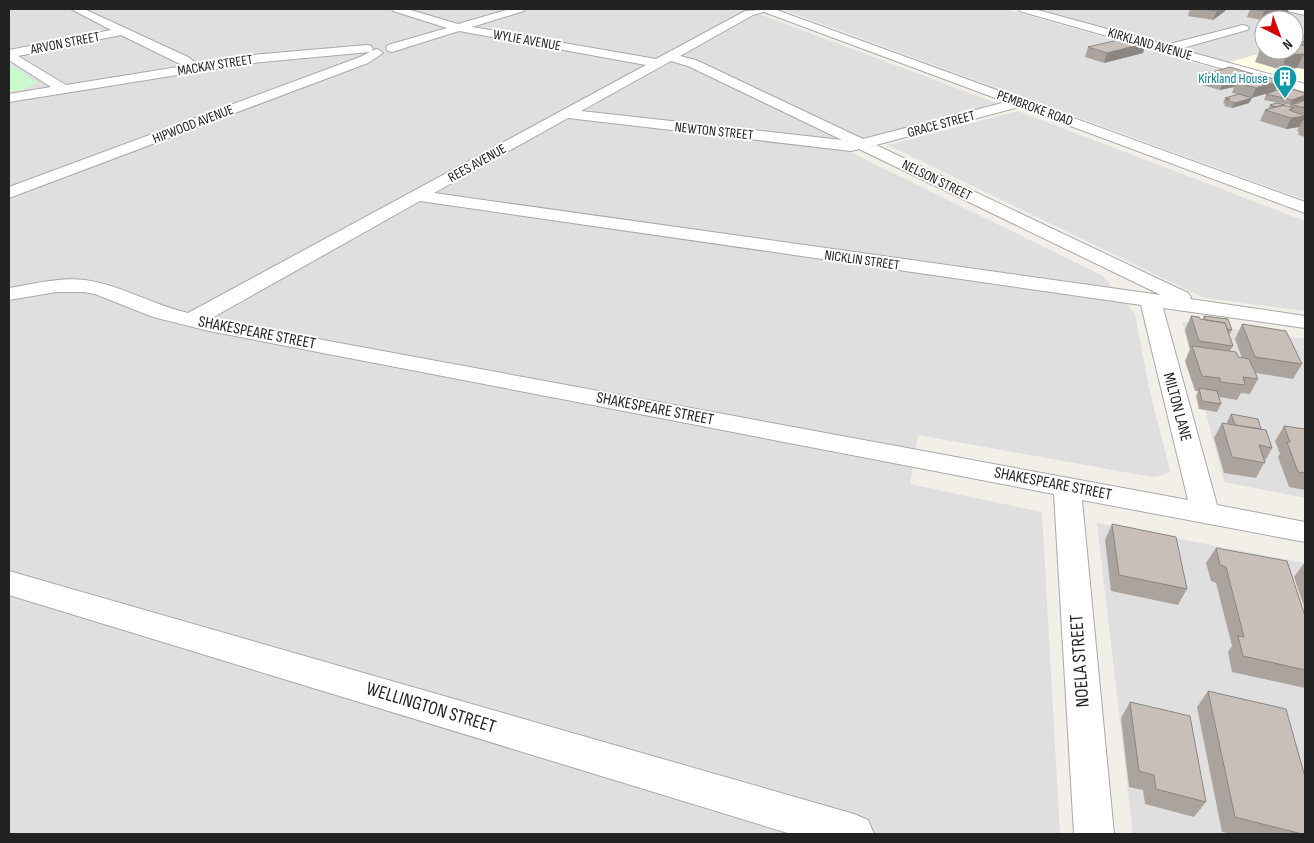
<svg xmlns="http://www.w3.org/2000/svg" width="1314" height="843" viewBox="0 0 1314 843" font-family="'Sofia Sans Condensed',sans-serif">
<style>
.residential{fill:#e0dfdf}
.education{fill:#ffffe5}
.park{fill:#c8facc}
.lines{fill:none;stroke-linecap:round;stroke-linejoin:round}
.minor-casing{stroke:#a9a9a9;stroke-width:2}
.minor{fill:#fff;fill-rule:evenodd}
.wall{fill:#aba49e}
.shaded-wall{fill:#8b8681}
.building{fill:#c7bfb8;stroke:#8b8681}
.labels{text-anchor:middle;dominant-baseline:central;stroke-width:4;stroke-linejoin:round;paint-order:stroke}
.far-street-label{font-size:14px;fill:#222;stroke:#fff}
.far-culture-label{font-size:14px;fill:#0d838f;stroke:#fff;text-anchor:end}
.street-label{font-size:16px;fill:#222;stroke:#fff}
.near-street-label{font-size:19px;fill:#222;stroke:#fff}
</style>
<rect width="100%" height="100%" fill="#f2efe9"/>
<path class="residential" d="M9,9H746L996,103L838,146L1103,276L1135,314L1149,388L1170,471L1163,475L1152,477L918,435L910,484L1042,512L1060,834H9V92L24,89L37,83L9,64Z
M781,9H1005L1305,94V200Z
M1039,9H1276L1305,15V41L1294,44V20H1264V50H1273L1226,63Z
M1018,111L1305,221V311L1204,298L888,145Z
M1182,322L1305,339V498L1224,482Z
M1097,523L1305,563V834H1133Z"/>
<path class="education" d="M1305,41V85L1226,63L1273,50H1294Z"/>
<path class="park" d="M9,64L37,83L24,89L9,91Z"/>
<g class="lines">
<defs>
<path id="minor" d="M71,9H84L188,57L197,64L252,55L367,45L371,46L373,49L371,51L377,49L383,53L368,63L9,198V187L360,57L370,52L252,63L9,102V94L51,87L9,60V50L111,30ZM121,35L184,66L66,85L18,56Z
M392,9H407L458,24L510,9H525L524,11L472,27L656,59L745,11L774,9L1305,202V213L1019,107L876,145L1188,293L1191,297L1190,299L1305,316V328L1163,308L1217,505L1305,522V542L1082,500L1114,834H1074L1054,494L209,331L153,317L95,294L84,292H56L9,300V288C34,284 60,277 85,280C121,285 153,305 188,313L646,65L459,31L392,52L388,51L386,48L388,45L447,28L393,11ZM764,12L1006,102L863,139L696,60L680,56L753,15ZM671,61L688,66L842,140L581,111ZM568,118L851,151L859,149L1161,295L434,193ZM420,201L1141,305L1188,500L210,319Z
M1018,9H1034L1166,45L1243,25L1247,26L1249,28L1247,30L1179,49L1305,84V92L1019,11Z
M1286,9H1305V15L1287,11Z
M9,571L854,814L868,820L874,834H791L9,595Z"/>
</defs>
<use href="#minor" class="minor-casing"/>
<use href="#minor" class="minor"/>
</g>
<path class="wall" d="M1190,9H1226L1225,11L1213,20L1188,16Z
M1250,9H1289L1287,13L1261,20L1247,17Z
M1305,35V69H1304L1297,68L1281,70L1255,62L1261,47H1264V50H1294V38Z
M1088,47L1143,53L1104,63L1085,57Z
M1206,74H1253L1252,77L1279,81L1275,91L1251,98L1249,103L1232,108L1224,106L1225,104L1223,103L1225,98L1238,94L1232,93L1234,87L1220,90L1202,85Z
M1305,93V100L1294,104L1299,103L1305,100V119H1304H1305V137L1298,135L1299,132L1297,131L1299,127L1286,129L1260,121L1265,110L1268,109L1270,105L1285,106L1289,107L1290,105L1264,100L1266,94Z
M1191,316L1202,320L1204,316L1232,330L1229,335L1233,346L1230,351L1238,357L1242,358L1235,339L1242,324L1302,364L1293,379L1256,373L1258,379L1250,394L1241,393L1237,400L1219,397L1221,404L1217,412L1199,409L1196,396L1198,391H1195L1185,361L1190,349L1185,330Z
M1231,414L1261,429L1272,448L1256,478L1224,473L1214,438L1222,423L1228,424L1227,422Z
M1284,426L1305,429V490L1289,487L1278,457L1280,454L1275,441Z
M1112,524L1187,589L1178,605L1111,591L1105,540Z
M1216,548L1305,616V688L1232,672L1228,652L1232,646L1216,583L1211,581L1206,563Z
M1305,562V609L1294,577Z
M1208,691L1305,834H1232L1222,832L1197,707Z
M1130,702L1206,802L1194,817L1145,804L1143,790L1129,787L1121,718Z"/>
<path class="shaded-wall" d="M1220,9H1226L1225,11L1213,20L1217,11Z
M1274,9H1289L1287,13L1261,20L1264,11Z
M1146,43L1143,53L1104,63L1107,53Z
M1304,53L1297,68L1281,70L1287,55Z
M1253,74L1249,84L1236,82L1234,87L1220,90L1224,80Z
M1279,81L1275,91L1251,98L1256,88Z
M1305,95V100L1291,104L1290,105L1292,100Z
M1252,98L1249,103L1232,108L1235,103Z
M1305,116L1304,120H1303L1299,127L1286,129L1291,118Z"/>
<path class="building" d="M1202,9H1220L1217,11Z
M1253,9H1274L1264,11Z
M1305,35V42L1294,40V38Z
M1127,38L1146,43L1107,53L1088,47Z
M1299,44L1305,46V54L1287,55L1270,50H1294V46Z
M1230,67L1253,74L1224,80L1206,74Z
M1260,74L1279,81L1256,88L1236,82Z
M1285,87L1305,93V95L1292,100L1266,94Z
M1239,94L1252,98L1235,103L1226,100L1230,99L1225,98Z
M1305,100V107H1300L1291,104L1299,103Z
M1277,103L1285,105L1276,107L1270,105Z
M1283,105L1294,108L1289,110L1305,116L1291,118L1265,110Z
M1191,316L1199,317L1200,319L1225,323L1233,346L1199,341Z
M1204,316L1228,319L1232,330L1227,329L1225,323L1206,320Z
M1242,324L1286,331L1302,364L1255,357Z
M1192,346L1236,352L1238,357L1249,359L1258,379L1243,377L1245,385L1220,382V378L1202,376Z
M1199,388L1217,391L1221,404L1202,401Z
M1231,414L1258,419L1261,429L1235,425Z
M1222,423L1266,430L1272,448L1259,445L1265,463L1232,457Z
M1284,426L1305,429V473L1298,472L1287,442H1290Z
M1112,524L1176,537L1187,589L1119,575Z
M1216,548L1287,561L1305,616V670L1243,656L1238,636L1244,637L1226,567L1220,565Z
M1208,691L1286,709L1305,777V834H1302L1235,817Z
M1130,702L1190,716L1206,802L1156,789L1154,775L1139,771Z"/>
<defs>
<symbol id="building-pin" viewBox="-11 -11 22 30"><path d="M0 17L-7.5 6A9.5 9.5 0 1 1 7.5 6Z" fill="#0f9aa8" stroke="#fff"/><path d="M-4-6H4V6H1V3H-1V6H-4ZM-2.5-4.3h1.7v1.8h-1.7ZM.8-4.3h1.7v1.8H.8ZM-2.5-1h1.7V.8h-1.7ZM.8-1h1.7V.8H.8Z" fill="#fff"/></symbol>
</defs>
<g fill-rule="evenodd">
<use href="#building-pin" x="1271" y="64" width="28" height="38"/>
</g>
<g class="labels">
<g class="far-street-label">
<text transform="translate(527 40) rotate(10)">WYLIE AVENUE</text>
<text transform="translate(65 43) rotate(-11)">ARVON STREET</text>
<text transform="translate(1150 44) rotate(16)">KIRKLAND AVENUE</text>
<text transform="translate(215 65) rotate(-9)">MACKAY STREET</text>
<text transform="translate(1035 108) rotate(20)">PEMBROKE ROAD</text>
<text transform="translate(193 124) rotate(-21)">HIPWOOD AVENUE</text>
<text transform="translate(941 124) rotate(-15)">GRACE STREET</text>
<text transform="translate(714 131) rotate(6)">NEWTON STREET</text>
<text transform="translate(477 163) rotate(-29)">REES AVENUE</text>
<text transform="translate(937 180) rotate(26)">NELSON STREET</text>
<text transform="translate(862 260) rotate(8)">NICKLIN STREET</text>
</g>
<g class="far-culture-label">
<text x="1268" y="78">Kirkland House</text>
</g>
<g class="street-label">
<text transform="translate(257 333) rotate(11)">SHAKESPEARE STREET</text>
<text transform="translate(1177 407) rotate(75)">MILTON LANE</text>
<text transform="translate(655 409) rotate(11)">SHAKESPEARE STREET</text>
<text transform="translate(1053 484) rotate(11)">SHAKESPEARE STREET</text>
</g>
<g class="near-street-label">
<text transform="translate(1080 661) rotate(-94)">NOELA STREET</text>
<text transform="translate(431 708) rotate(17)">WELLINGTON STREET</text>
</g>
</g>
<rect width="1314" height="843" fill="none" stroke="#222222" stroke-width="20"/>
<g transform="translate(1279 35) rotate(138)"><circle r="24" fill="#ffffff" stroke="#a7a7a7"/>
<path d="M0-4L9 19L0 12L-9 19Z" fill="#d40000"/>
<text y="-8" font-size="14" font-weight="bold" text-anchor="middle" fill="#222222">N</text>
</g>
</svg>
